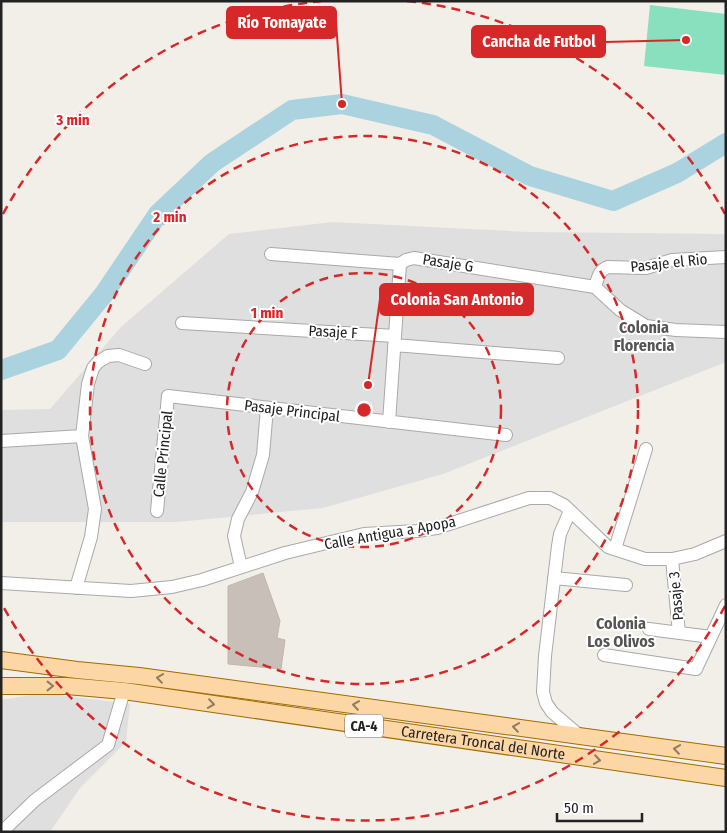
<svg xmlns="http://www.w3.org/2000/svg" width="727" height="833" viewBox="0 0 727 833" font-family="'Fira Sans Condensed',sans-serif">
<style>
.residential{fill:#e0dfdf}
.pitch{fill:#88e0be}
.lines{fill:none;stroke-linecap:round;stroke-linejoin:round}
.river{stroke:#aad3df;stroke-width:20}
.building{fill:#c7bfb8;stroke:#c4b6ab}
.minor-casing{stroke:#a9a9a9;stroke-width:14}
.major-casing{stroke:#a06b00;stroke-width:18}
.minor{stroke:#fff;stroke-width:12}
.major{stroke:#fcd6a4;stroke-width:16}
.oneway{stroke:#8f7c63}
.ring{fill:none;stroke:#d62828;stroke-width:2.5;stroke-dasharray:9 6}
.labels{text-anchor:middle;dominant-baseline:central;stroke-width:4;stroke-linejoin:round;paint-order:stroke}
.shield{fill:#fff;stroke:#646464;stroke-width:1}
.shield-label{font-size:14px;font-weight:bold;fill:#222}
.street-label{font-size:15px;fill:#222;stroke:#fff}
.neighbourhood-label{font-size:16px;font-weight:bold;fill:#555;stroke:#fff}
.centre{fill:#d62828;stroke:#fff;stroke-width:2.5}
.ring-label{font-size:15px;text-anchor:middle;font-weight:bold;fill:#d62828;stroke:#fff;stroke-width:4;stroke-linejoin:round;paint-order:stroke}
.leader{fill:none;stroke:#d62828;stroke-width:2}
.callout-dot{fill:#d62828;stroke:#fff;stroke-width:2}
.callout{fill:#d62828;stroke:#d62828;stroke-width:2}
.callout-label{font-size:16px;text-anchor:middle;font-weight:bold;fill:#fff}
</style>
<rect width="100%" height="100%" fill="#f2efe9"/>
<path class="residential" d="M333,222L529,232L726,234V362L443,474L323,508L177,522H1V410L50,409L121,327L229,234Z
M43,693L130,704L126,742L80,788L50,832H1V700Z"/>
<path class="pitch" d="M650,5L726,14V75L644,66Z"/>
<g class="lines">
<path class="river" d="M1,370L58,350L104,294L158,214L212,163L292,110L342,104L433,125L530,176L613,201L677,173L726,143"/>
</g>
<path class="building" d="M263,573L280,621L277,638L285,640L281,669L228,664V586Z"/>
<g class="lines">
<defs>
<path id="minor" d="M271,254L400,264L406,260L414,258L595,287
M595,287C598,278 599,270 608,267L646,268L672,260L726,257
M595,287L620,310L646,326L676,330L726,332
M182,323L395,336
M394,345L558,358
M389,422L400,264
M1,441L82,436
M157,511L168,396L506,435
M570,511L560,534L558,546L545,656L543,692L546,703L552,712L580,736
M615,549L646,449
M672,559L679,633
M241,567L234,536L238,519L252,492L263,455L267,408
M554,578L626,585
M1,583L131,591L172,587L202,580L285,553L364,534L417,531L437,528L529,498H550L564,505L608,547L645,559H672L695,554L726,541
M76,588L91,537L95,509L82,436L88,384L93,368L98,362L108,356L119,355L145,364
M649,629L711,637
M604,655L696,669L726,605
M3,832L7,827L35,800L108,745L124,691"/>
<g id="major">
<path d="M1,660L77,670L139,676L726,756"/>
<path id="s1" d="M1,686H67L124,691L726,778"/>
</g>
</defs>
<use href="#minor" class="minor-casing"/>
<use href="#major" class="major-casing"/>
<use href="#minor" class="minor"/>
<use href="#major" class="major"/>
</g>
<defs><path id="oneway-chevron" d="M-2-3.5L2.5 0L-2 3.5" fill="none" stroke-width="1.6" stroke-linecap="round" stroke-linejoin="round" transform="scale(1.25)"/></defs>
<g class="oneway">
<use href="#oneway-chevron" transform="translate(160 678) rotate(-172)"/>
<use href="#oneway-chevron" transform="translate(50 686)"/>
<use href="#oneway-chevron" transform="translate(211 704) rotate(8)"/>
<use href="#oneway-chevron" transform="translate(356 705) rotate(-172)"/>
<use href="#oneway-chevron" transform="translate(516 727) rotate(-172)"/>
<use href="#oneway-chevron" transform="translate(677 749) rotate(-172)"/>
<use href="#oneway-chevron" transform="translate(597 760) rotate(8)"/>
</g>
<g class="ring">
<circle cx="364" cy="410" r="137"/>
<circle cx="364" cy="410" r="274"/>
<path d="M725 606A411 411 0 0 1 3 606M3 214A411 411 0 0 1 321 1M407 1A411 411 0 0 1 725 214"/>
</g>
<g class="labels">
<rect class="shield" x="345" y="714.5" width="38" height="23" rx="4"/>
<g class="shield-label">
<text x="364" y="726">CA-4</text>
</g>
<g class="street-label">
<text transform="translate(448 263) rotate(9)">Pasaje G</text>
<text transform="translate(669 263) rotate(-6)">Pasaje el Rio</text>
<text transform="translate(333 332) rotate(3)">Pasaje F</text>
<text transform="translate(292 411) rotate(7)">Pasaje Principal</text>
<text transform="translate(163 454) rotate(-84)">Calle Principal</text>
<text transform="translate(390 533) rotate(-10)">Calle Antigua a Apopa</text>
<text transform="translate(676 596) rotate(-95)">Pasaje 3</text>
<text stroke="none"><textPath href="#s1" startOffset="486">Carretera Troncal del Norte</textPath></text>
</g>
<g class="neighbourhood-label">
<text x="644" y="327">Colonia<tspan x="644" dy="18">Florencia</tspan></text>
<text x="621" y="623">Colonia<tspan x="621" dy="18">Los Olivos</tspan></text>
</g>
</g>
<circle cx="364" cy="410" r="8" class="centre"/>
<g class="ring-label">
<text x="73" y="125">3 min</text>
<text x="170" y="222">2 min</text>
<text x="267" y="318">1 min</text>
</g>
<path class="leader" d="M342 104L336 22M686 40L605 42M368 385L380 299"/>
<g class="callout-dot">
<circle cx="342" cy="104" r="5"/>
<circle cx="686" cy="40" r="5"/>
<circle cx="368" cy="385" r="5"/>
</g>
<g class="callout">
<rect x="227" y="7" width="109" height="31" rx="5"/>
<rect x="472" y="26" width="133" height="31" rx="5"/>
<rect x="380" y="284" width="153" height="31" rx="5"/>
</g>
<g class="callout-label">
<text x="282" y="28">Río Tomayate</text>
<text x="539" y="47">Cancha de Futbol</text>
<text x="457" y="305">Colonia San Antonio</text>
</g>
<rect width="727" height="833" fill="none" stroke="#222222" stroke-width="5"/>
<path d="M557 813v8h85v-8" fill="none" stroke="#222222" stroke-width="2.5"/>
<text x="564" y="813" font-size="15" fill="#222222" stroke="#ffffff" stroke-width="4" paint-order="stroke">50 m</text>
</svg>
